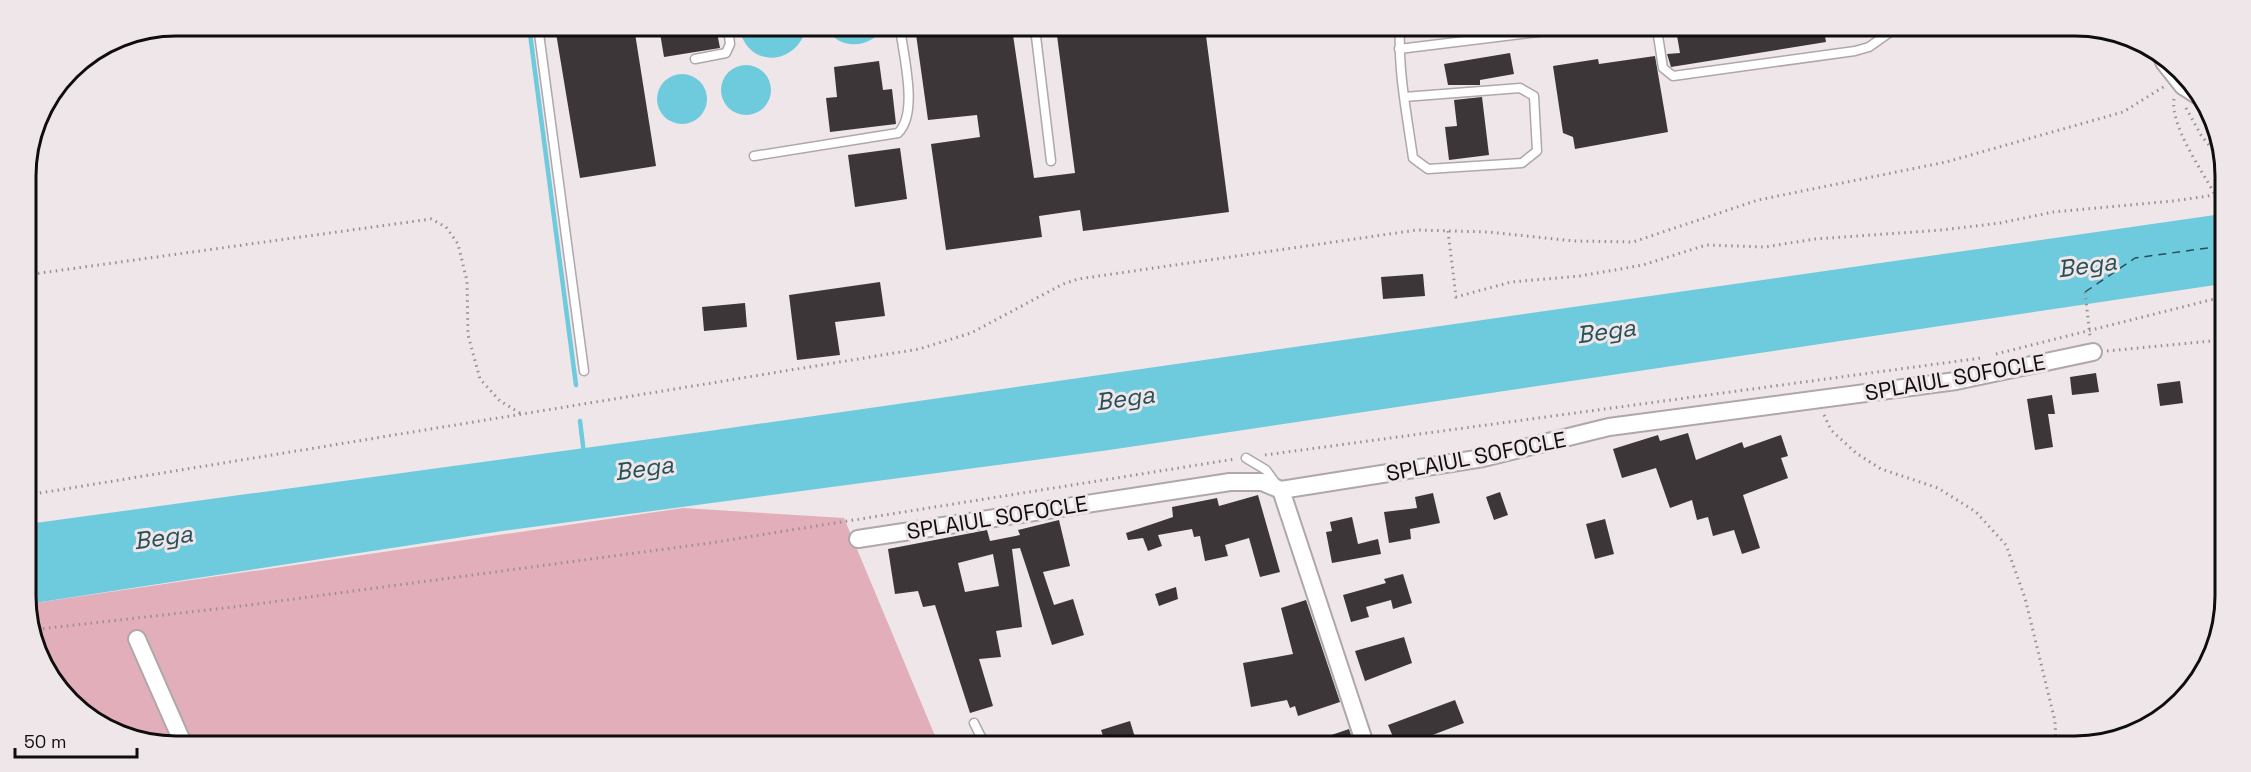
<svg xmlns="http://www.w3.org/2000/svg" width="2251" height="772" viewBox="0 0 2251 772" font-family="'Space Grotesk',sans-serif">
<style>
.green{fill:#e2aeba}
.water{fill:#6dcbdd}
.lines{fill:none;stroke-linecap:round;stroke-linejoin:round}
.stream{stroke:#6dcbdd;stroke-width:4.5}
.ferry{stroke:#265058;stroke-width:1.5;stroke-dasharray:8 6;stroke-linecap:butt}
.building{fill:#3d3638;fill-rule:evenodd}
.lane-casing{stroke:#afa7a9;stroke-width:11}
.street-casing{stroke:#afa7a9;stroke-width:20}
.path{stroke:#969092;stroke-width:3;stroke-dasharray:1.5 4.5;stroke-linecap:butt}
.lane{stroke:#fff;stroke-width:8}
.street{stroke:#fff;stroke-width:16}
.labels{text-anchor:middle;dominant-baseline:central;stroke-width:6;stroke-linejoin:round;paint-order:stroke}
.street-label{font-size:22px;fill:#0f0d0d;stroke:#eee6e8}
.water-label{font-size:24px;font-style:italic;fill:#265058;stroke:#eee6e8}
.rim{fill:none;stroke:#0f0d0d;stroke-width:3}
</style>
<rect width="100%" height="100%" fill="#eee6e8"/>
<path class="green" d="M683,508L844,518L938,743L137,741L63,695L28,625V604Z"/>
<path class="water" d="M739,27H807C796,67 747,69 739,27Z
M825,27H885C870,49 839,51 825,27Z
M721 90a25 25 0 1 1 50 0a25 25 0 1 1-50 0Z
M657 99a25 25 0 1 1 50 0a25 25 0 1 1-50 0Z
M2222,214V284L1109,450L502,531L28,604V524L709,431Z"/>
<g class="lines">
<path class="stream" d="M529,26L576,385
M580,421L584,454"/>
<path class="ferry" d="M2085,292L2135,258L2222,246"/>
</g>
<path class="building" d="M555,27H634L656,166L580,178Z
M659,27H716L720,48L664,57Z
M915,27L1012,28L1034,178L1075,173L1056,28H1205L1229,212L1083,231L1080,210L1039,216L1042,237L946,250L931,144L980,137L977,115L928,120Z
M1676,30H1824L1826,42L1671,67L1667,54L1680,53Z
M1510,53L1514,74L1480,80V85H1448L1444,64Z
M1655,56L1668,132L1575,149L1573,137L1563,133L1553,66L1598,59L1599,64Z
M879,61L883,90L892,89L896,124L830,132L826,98L837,97L834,67Z
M1482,97L1489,155L1449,160L1445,127L1457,126L1454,100Z
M900,148L907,199L855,207L848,155Z
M1423,274L1425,296L1383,299L1381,277Z
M880,282L885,316L835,322L840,355L797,360L789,295Z
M745,303L747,327L704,331L702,307Z
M2096,373L2099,392L2072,395L2070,377Z
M2180,381L2183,403L2160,406L2157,384Z
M2052,395L2055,414H2048L2053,447L2035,450L2027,399Z
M1688,433L1696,460L1742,442L1744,448L1781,435L1788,456L1781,458L1788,478L1743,495L1760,548L1742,554L1734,530L1713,536L1708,517L1697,520L1692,500L1670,508L1656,468L1622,478L1613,449L1658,435L1660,441Z
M1500,492L1508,515L1494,520L1486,497Z
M1433,493L1440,523L1410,529L1411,539L1389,543L1384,512L1417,508L1415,497Z
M1258,495L1280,572L1260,577L1249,538L1225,545L1228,556L1205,561L1200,536L1194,537L1192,529L1158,535L1162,546L1148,551L1143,538L1128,540L1126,533L1173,517L1172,507L1217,498L1219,506Z
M1352,517L1358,544L1378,539L1381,554L1332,563L1326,532L1332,531L1330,522Z
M1605,519L1614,554L1595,559L1586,524Z
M1059,520L1070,566L1043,572L1054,605L1073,599L1084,635L1052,645L1020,548L1012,549L1022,627L996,631L1001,657L979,659L993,706L970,713L935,605L923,607L918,591L895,594L888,549L987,530L990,541L1020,535L1018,530ZM993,554L999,586L965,592L958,563Z
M1403,574L1412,603L1393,609L1391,600L1366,607L1369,617L1351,622L1343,595L1386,583L1384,579Z
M1176,587L1178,599L1159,606L1155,594Z
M1306,600L1340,702L1298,716L1295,706L1290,708L1287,700L1251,707L1243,663L1293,654L1281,608Z
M1404,637L1412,663L1365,681L1355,651Z
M1455,700L1464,723L1409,744H1396L1388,725Z
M1130,721L1137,744H1106L1101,730Z
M1349,729L1354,744H1312L1311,742Z"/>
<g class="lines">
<defs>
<path id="lane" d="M538,26L584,371
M1035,28L1051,161
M1400,29C1398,72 1407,115 1413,158L1428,169L1522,163L1537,151L1534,96L1520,88L1404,97
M1657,29L1663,68L1673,76L1855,51L1869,47L1893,30
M1399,49L1563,29
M695,59L726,53L730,44L728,27
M754,156L898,133C919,113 903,55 900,27
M1246,458L1266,470L1277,485
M974,723L984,743"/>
<path id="street" d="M2164,62L2183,86L2197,95
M1281,490L1365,744
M858,539L1230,482H1262L1281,490L1483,458L1609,427L1956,381L2093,352
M137,639L182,741"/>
</defs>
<use href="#lane" class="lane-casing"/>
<use href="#street" class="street-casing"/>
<path class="path" d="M2174,99C2170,126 2202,170 2215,195
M2186,108L2201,135L2223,163
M1448,231L1456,297L1511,282L1580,276L1643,265L1706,245L1765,247L1815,239L1942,230L2000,223L2053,212L2173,201L2215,195L2222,198
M26,275L431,219L446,227L458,244L467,281L468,335L480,379L500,401L520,413
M2085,292L2090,336
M2107,351L2222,340
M1996,354L2222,297
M1824,415L1831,430L1856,453L1881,469L1938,488L1976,512L2006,545L2025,598L2055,721L2056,746
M1265,455L1981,358
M28,495L919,349L971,333L1063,284L1078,279L1417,230L1488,232L1574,241L1633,242L1758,200L1946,162L2123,112L2165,86
M31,630L242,606L710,543L1235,459"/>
<use href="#lane" class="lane"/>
<use href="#street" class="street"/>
</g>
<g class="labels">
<g class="street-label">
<text transform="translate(1955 377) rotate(-10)">SPLAIUL SOFOCLE</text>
<text transform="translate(1476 456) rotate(-11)">SPLAIUL SOFOCLE</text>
<text transform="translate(997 517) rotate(-9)">SPLAIUL SOFOCLE</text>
</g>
<g class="water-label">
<text transform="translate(2087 265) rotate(-8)">Bega</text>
<text transform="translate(1606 331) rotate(-8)">Bega</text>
<text transform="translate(1125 398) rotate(-8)">Bega</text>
<text transform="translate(644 468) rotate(-8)">Bega</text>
<text transform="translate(163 537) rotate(-8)">Bega</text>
</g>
</g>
<path d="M0 0H2251V772H0ZM176 36H2075A140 140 0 0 1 2215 176V596A140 140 0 0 1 2075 736H176A140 140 0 0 1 36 596V176A140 140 0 0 1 176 36Z" fill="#eee6e8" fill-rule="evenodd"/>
<path class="rim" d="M176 36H2075A140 140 0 0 1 2215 176V596A140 140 0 0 1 2075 736H176A140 140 0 0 1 36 596V176A140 140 0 0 1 176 36Z"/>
<path d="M15 748v9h122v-9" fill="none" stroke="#0f0d0d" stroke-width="3"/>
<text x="24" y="748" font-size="18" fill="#0f0d0d" stroke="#eee6e8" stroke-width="4.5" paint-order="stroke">50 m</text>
</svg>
